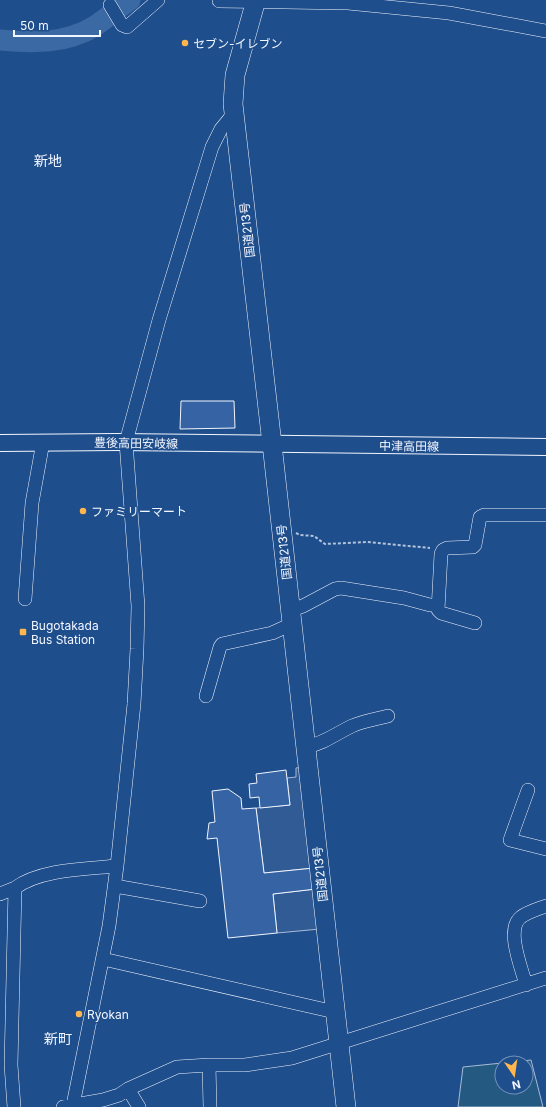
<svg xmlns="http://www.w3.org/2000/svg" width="546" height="1107" viewBox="0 0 546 1107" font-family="Inter,'Noto Sans JP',sans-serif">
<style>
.green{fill:#245a82;stroke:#a8bbd7}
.parking{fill:#305b95;stroke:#a8bbd7}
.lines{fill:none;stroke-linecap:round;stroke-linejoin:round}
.river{stroke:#3b69a3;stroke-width:21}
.building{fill:#3563a3;stroke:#f2f6ff}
.minor-casing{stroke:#f2f6ff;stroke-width:14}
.major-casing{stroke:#f2f6ff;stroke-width:18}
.highway-casing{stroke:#f2f6ff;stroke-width:20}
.path{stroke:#b3c4dc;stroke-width:2;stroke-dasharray:3 2;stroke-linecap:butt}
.minor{stroke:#1f4e8c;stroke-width:13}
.major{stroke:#1f4e8c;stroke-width:16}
.highway{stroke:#1f4e8c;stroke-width:19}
.poi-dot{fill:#ffb74d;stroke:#1f4e8c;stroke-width:1.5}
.labels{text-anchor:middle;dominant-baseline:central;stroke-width:3;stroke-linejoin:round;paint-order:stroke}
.poi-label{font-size:12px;fill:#f2f6ff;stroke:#1f4e8c;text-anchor:start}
.street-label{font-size:12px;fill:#f2f6ff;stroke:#1f4e8c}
.quarter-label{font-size:14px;fill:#f2f6ff;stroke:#1f4e8c}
</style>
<rect width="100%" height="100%" fill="#1f4e8c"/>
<path class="green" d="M531,1060L543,1107H458L463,1067L502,1063V1087H526V1063H505Z"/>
<path class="parking" d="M302,767L314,868L264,873L256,808L290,805L287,778L296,777V768Z
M316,889L320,929L277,933L273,894Z"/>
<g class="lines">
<path class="river" d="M0,40C33,43 66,44 95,26C107,18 118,8 130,0"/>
</g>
<path class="building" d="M181,401H234L235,428L180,429Z
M286,770L290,805L260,808L259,797L250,798L249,784L257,783L256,774Z
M228,789L241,798L242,809L256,808L264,873L314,868L316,889L273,894L277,933L228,938L217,838L207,839L209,823L215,822L212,791Z"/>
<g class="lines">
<defs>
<path id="minor" d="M219,1L348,3L449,13L546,31
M110,5L122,25L127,27L158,0
M25,599L32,503L43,442
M291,610L303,606L335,589L341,588L404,598L430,605H435L438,604
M475,623L441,613L438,610L441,554L443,550L447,548L473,547L475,545L480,517L484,515H546
M206,696L220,647L222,644L272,633L292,624
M306,747C325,743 335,734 352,726C363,721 376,719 388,716
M528,790L510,840L546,849
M115,886L200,901
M0,894L15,888
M103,959L335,1012
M526,985C522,969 505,929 521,917C528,912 538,909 546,906
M209,1065L210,1107
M128,1089L139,1107
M73,1105L109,926L117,866L134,704L137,649L138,606L126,442L159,320L212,147L221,129L234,113
M14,1107L11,1065L15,888C40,869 87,869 117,866
M63,1107L103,1100L119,1095L128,1089L177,1067L209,1065H245L292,1058L546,978"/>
<path id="major" d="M0,443L118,442L546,447"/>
<path id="highway" d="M256,0L235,75L233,104L272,444L346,1107"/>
</defs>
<use href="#minor" class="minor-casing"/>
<use href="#major" class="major-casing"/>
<use href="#highway" class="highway-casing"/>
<path class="path" d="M296,533L300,535L314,536L325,544L367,542L430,548"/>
<use href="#minor" class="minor"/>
<use href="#major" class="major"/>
<use href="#highway" class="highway"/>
</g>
<g class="poi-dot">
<circle cx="185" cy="43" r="4"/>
<circle cx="83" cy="511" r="4"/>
<rect x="19" y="628" width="8" height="8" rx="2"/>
<circle cx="79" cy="1014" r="4"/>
</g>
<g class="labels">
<g class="poi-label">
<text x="193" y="43">セブン-イレブン</text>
<text x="91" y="511">ファミリーマート</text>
<text x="31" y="625">Bugotakada<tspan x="31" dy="14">Bus Station</tspan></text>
<text x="87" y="1014">Ryokan</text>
</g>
<g class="street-label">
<text transform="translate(247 230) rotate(-96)">国道213号</text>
<text transform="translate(136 443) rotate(1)">豊後高田安岐線</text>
<text transform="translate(409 446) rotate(1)">中津高田線</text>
<text transform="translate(284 552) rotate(-96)">国道213号</text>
<text transform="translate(320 874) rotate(-96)">国道213号</text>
</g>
<g class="quarter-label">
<text x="48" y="160">新地</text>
<text x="58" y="1038">新町</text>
</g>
</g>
<g transform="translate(514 1075) rotate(167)"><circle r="19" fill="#1f4e8c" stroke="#7391ba"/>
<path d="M0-3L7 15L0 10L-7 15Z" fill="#ffb74d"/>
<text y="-6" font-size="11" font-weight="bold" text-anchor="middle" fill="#f2f6ff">N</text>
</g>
<path d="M14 30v6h86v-6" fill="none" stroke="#f2f6ff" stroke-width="2"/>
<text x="20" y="30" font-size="12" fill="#f2f6ff" stroke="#1f4e8c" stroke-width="3" paint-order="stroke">50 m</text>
</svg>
